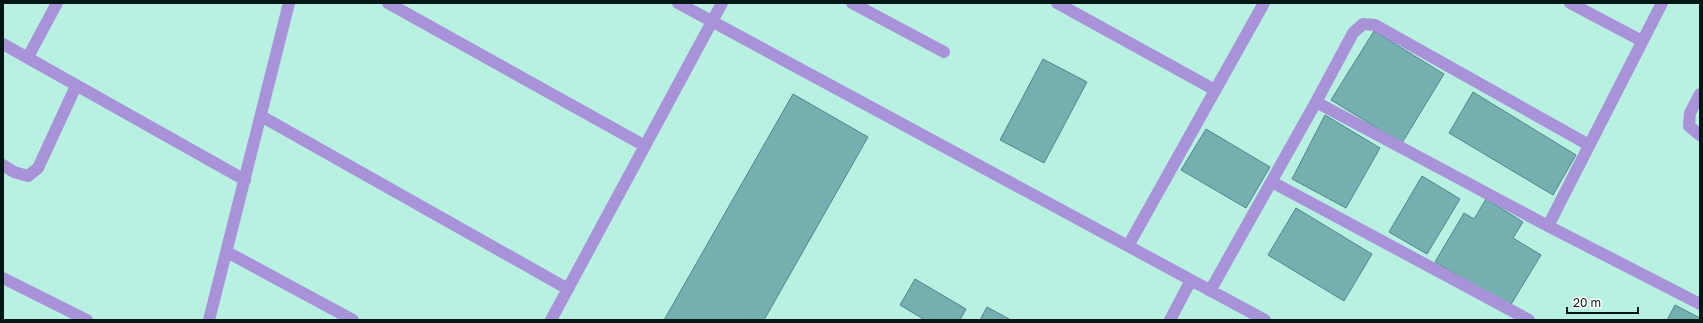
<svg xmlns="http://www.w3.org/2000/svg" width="1703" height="323" viewBox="0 0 1703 323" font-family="'Golos Text',sans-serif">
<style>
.building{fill:#76afb0;stroke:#4f8889}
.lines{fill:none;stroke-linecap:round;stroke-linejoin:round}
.minor{stroke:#a893d9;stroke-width:12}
</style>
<rect width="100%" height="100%" fill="#b8f0e2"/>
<path class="building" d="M1374,31L1444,74L1402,143L1331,100Z
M1043,59L1087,82L1044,163L1000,140Z
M1473,92L1576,155L1553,195L1449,133Z
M793,94L868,137L764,320H664Z
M1325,115L1380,148L1346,208L1292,179Z
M1206,129L1270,167L1246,208L1181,170Z
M1422,176L1460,199L1427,254L1389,232Z
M1486,199L1523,222L1513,238L1541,255L1510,306L1435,262L1464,213L1474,219Z
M1296,208L1372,254L1344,301L1268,255Z
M915,279L966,309L960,320H925L900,305Z
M1675,305L1700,318V320H1667Z
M987,307L1011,320H980Z"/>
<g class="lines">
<path class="minor" d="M388,3L645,146
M678,3L1265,320
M852,3L944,52
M1057,3L1215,90
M1570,3L1642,41
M3,44L245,180
M28,57L57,3
M1700,94L1690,113L1689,126L1700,135
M1316,102L1548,226L1700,304
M261,116L568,289
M3,165L14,172L28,176L38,168L76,86
M1272,182L1529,320
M1548,226L1662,3
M1128,246L1264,3
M227,252L353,320
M3,278L87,320
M1210,291L1316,102L1353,33L1363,24L1375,25L1589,145
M209,320L289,3
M551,320L722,3
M1170,320L1191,280"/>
</g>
<rect width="1703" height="323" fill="none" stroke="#031814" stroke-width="8"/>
<path d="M1567 307v6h71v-6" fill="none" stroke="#031814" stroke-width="2"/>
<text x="1573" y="307" font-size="12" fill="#031814" stroke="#ffffff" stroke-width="3" paint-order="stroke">20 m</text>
</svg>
